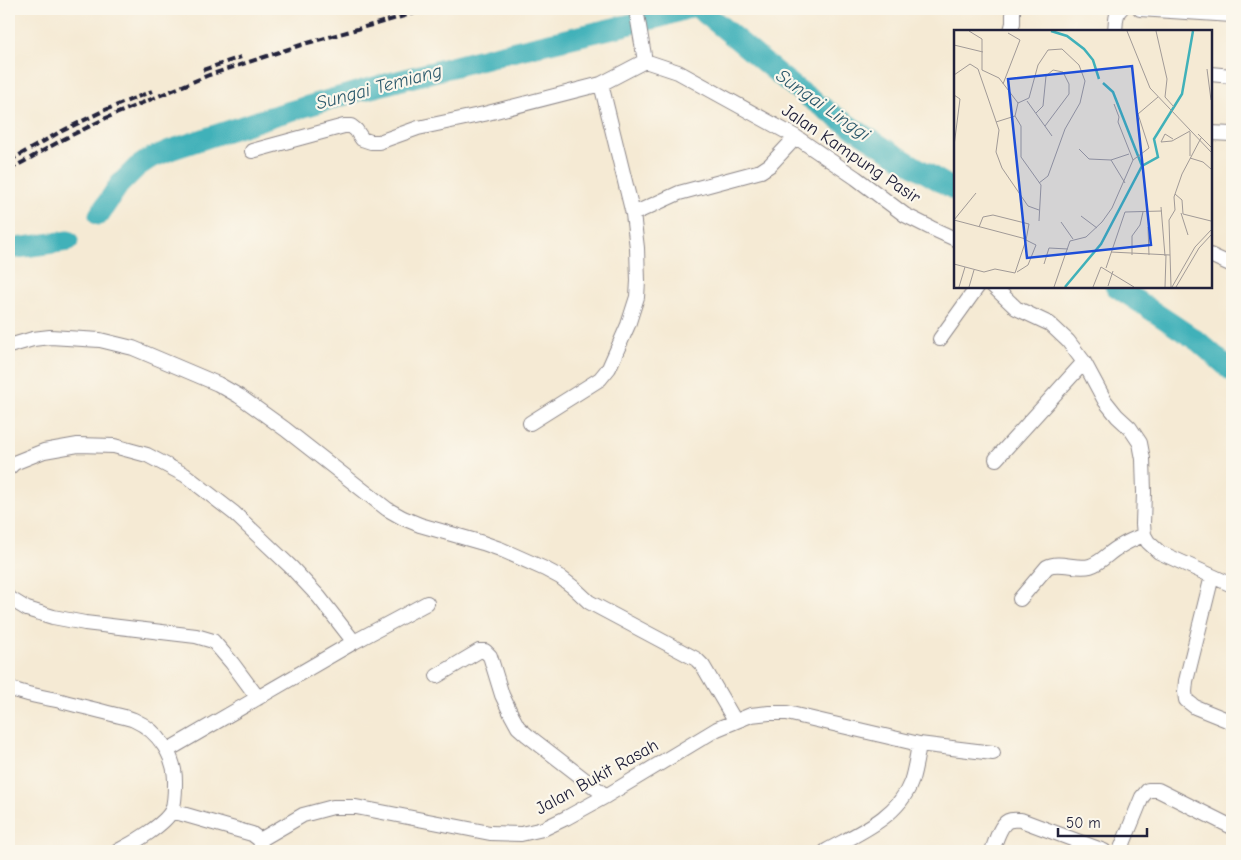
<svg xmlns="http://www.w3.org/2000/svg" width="1241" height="860" viewBox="0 0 1241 860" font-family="'Comic Neue',sans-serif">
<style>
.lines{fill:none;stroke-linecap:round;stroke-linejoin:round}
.river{stroke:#40b1b9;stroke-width:21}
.minor-casing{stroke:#8c8688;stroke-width:16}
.minor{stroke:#fff;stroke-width:14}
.rail{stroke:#22223b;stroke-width:4;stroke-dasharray:8 4;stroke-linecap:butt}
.labels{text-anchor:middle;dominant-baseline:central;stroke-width:4.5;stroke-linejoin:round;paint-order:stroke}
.street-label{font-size:18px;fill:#22223b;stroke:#fbf7ec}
.water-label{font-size:19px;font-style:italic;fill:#2e5b6d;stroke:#fbf7ec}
.inset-river{fill:none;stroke:#40b1b9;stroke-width:2.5}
.inset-road{fill:none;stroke:#a19a97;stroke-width:1}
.view{fill:#1d4ed8;fill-opacity:0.15;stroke:#1d4ed8;stroke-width:2.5}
.inset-edge{fill:none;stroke:#22223b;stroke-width:2.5}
</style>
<rect width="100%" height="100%" fill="#fbf7ec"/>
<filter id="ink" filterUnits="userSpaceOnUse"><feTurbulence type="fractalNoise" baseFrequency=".02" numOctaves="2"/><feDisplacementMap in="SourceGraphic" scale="10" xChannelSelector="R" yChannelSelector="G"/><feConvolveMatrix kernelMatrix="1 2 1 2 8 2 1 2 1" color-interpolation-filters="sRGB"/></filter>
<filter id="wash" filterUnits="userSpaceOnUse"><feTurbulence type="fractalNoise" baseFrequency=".0096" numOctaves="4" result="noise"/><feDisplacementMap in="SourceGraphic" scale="20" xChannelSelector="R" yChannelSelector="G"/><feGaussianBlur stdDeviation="1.12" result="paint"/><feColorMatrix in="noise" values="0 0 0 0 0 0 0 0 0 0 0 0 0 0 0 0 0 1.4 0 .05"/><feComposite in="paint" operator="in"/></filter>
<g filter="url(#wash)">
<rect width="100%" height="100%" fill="#f5ead4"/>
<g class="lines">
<path class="river" d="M699,9C734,35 765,65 800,91C849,128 902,159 955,190
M99,215L119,185L137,167L149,159L170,150L273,116L363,90L494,56L661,17L686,9
M9,249L68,241
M1115,286L1199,342L1232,371"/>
</g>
</g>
<g filter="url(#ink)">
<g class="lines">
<defs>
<path id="minor" d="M636,9L645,61
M1140,9L1232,15
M1011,31L1013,23V9
M1115,31C1116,24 1115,13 1121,9
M645,61L678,72L796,137L856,178L905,215L931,228L955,239
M1210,74L1232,76
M601,84L633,214
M1210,133L1232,134
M252,151L344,126H351L356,130L362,139L371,142H379L418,128L484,114L601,84L645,61
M1210,255L1232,265
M993,286L1016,308L1050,324L1068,341L1084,362L1105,401L1117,416L1130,428L1140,443L1143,459L1144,492L1143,524L1144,535L1148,542L1159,552L1232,585
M940,339L978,286
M9,346L33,339L50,337L100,340L133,348L178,367L218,384L239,396L285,429L387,509L403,518L420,525L483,543L500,549L545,569L560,577L573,587L589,602L696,659L703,666L735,721
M530,423L600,379L609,368L628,325L637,297L638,281L637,248L633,214L679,193L761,171L770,165L796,137
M996,459L1084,362
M9,468L14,463L44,451L78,445L114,446L147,455L185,475L234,513L291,567L319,597L354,642
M1212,576L1186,681L1185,692L1186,700L1195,707L1232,722
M9,598L27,609L53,617L85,623L196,636L213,641L232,663L258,698
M1020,599L1047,567C1059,560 1076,570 1090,566C1101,563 1109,552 1119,547C1127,542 1136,538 1144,535
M437,676L479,651H485L490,656L502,695L512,716L518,727L527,735L606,796
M9,688C24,694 40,697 57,700C75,705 94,709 112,714C119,716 127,717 134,720C159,731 176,757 175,784C175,792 175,802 172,810C166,824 132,844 118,851
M168,750L354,642L427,603
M172,811L252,834L260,840L262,851
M260,840L303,815L333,807H356L490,833L521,834L543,829L566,818L606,796L717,729L751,715L769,713H787L919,744L993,753
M826,851C856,834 898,818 911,782C915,770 917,756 919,744
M992,851C995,843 1000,825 1008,821C1012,819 1017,820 1021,820L1104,851
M1120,851L1142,797L1148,790H1158L1232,827"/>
</defs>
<use href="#minor" class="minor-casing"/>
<use href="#minor" class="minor"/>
<path class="rail" d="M203,70L241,57
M9,161L58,133L105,110L152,91
M9,170L62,140L106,118L209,75L304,44L429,9"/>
</g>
</g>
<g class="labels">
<g class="street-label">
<text transform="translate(851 154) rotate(34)">Jalan Kampung Pasir</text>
<text transform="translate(597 777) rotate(-29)">Jalan Bukit Rasah</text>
</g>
<g class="water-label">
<text transform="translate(379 87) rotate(-15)">Sungai Temiang</text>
<text transform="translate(823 105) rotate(35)">Sungai Linggi</text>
</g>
</g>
<g transform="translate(954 30)">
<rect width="258" height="258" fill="#f5ead4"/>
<path class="inset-river" d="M97,1L113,6L130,19L139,30L145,49M149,53L159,62L188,136M111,257L147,214L188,136L204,127L200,109L228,64L239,1"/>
<path class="inset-road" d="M15,1L28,9V40L45,48L64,73M173,1L196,58L257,122M202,1L213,49L211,67L220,77M0,15L29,22M253,39L257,70M0,45L16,34L24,39L45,100L42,122L48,138L74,176L85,180M49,54L66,10L54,3M0,65L6,69L0,116M73,71L98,106M64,73L75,68L84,35L94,20L108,19L125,35L131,51L126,73L111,99L94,146L85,153M160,74L165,87L164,92L179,130M82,83L89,76L92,46L99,40L109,42L115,54V64L91,96M61,86L67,96V127L87,155L85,191M42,92L61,86L64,73M236,102V126M244,104L257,117M219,109L211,104L207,112L218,111L236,101M125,119L135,129L157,130L171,153M236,128L249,132L257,139M157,130L175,124M179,130L195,118L184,84L204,67M221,164L228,170L229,184L257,191M207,177L211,226M227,183L234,205M127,186L143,198M0,190L72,209M0,190L22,163M107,192L119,209M25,197L29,187L39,185L75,194L72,210L82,215L74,235L63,242M194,197L195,225M157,222L216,225M178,225V206L186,195L189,182M0,234L30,242L41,239L61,243L72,210M90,234L95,218L114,219M152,238L171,182L208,181M154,256L159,241M5,257L11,237M15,257L20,240M100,257L116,211L132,207L148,192L158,178L179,130M139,257L147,237L180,257M211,257L212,225M217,257L215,190L221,180L220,167L228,144L247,108M218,257L241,217L257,200M222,257L245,218L257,205"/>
<path class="view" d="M178,36L197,215L73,228L54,49Z"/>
<rect width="258" height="258" class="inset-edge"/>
</g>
<rect width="1241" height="860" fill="none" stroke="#fbf7ec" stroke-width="30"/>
<path d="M1058 828v8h89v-8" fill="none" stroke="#22223b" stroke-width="2.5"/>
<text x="1066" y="828" font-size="15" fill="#22223b" stroke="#fbf7ec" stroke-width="4" paint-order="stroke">50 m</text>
</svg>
